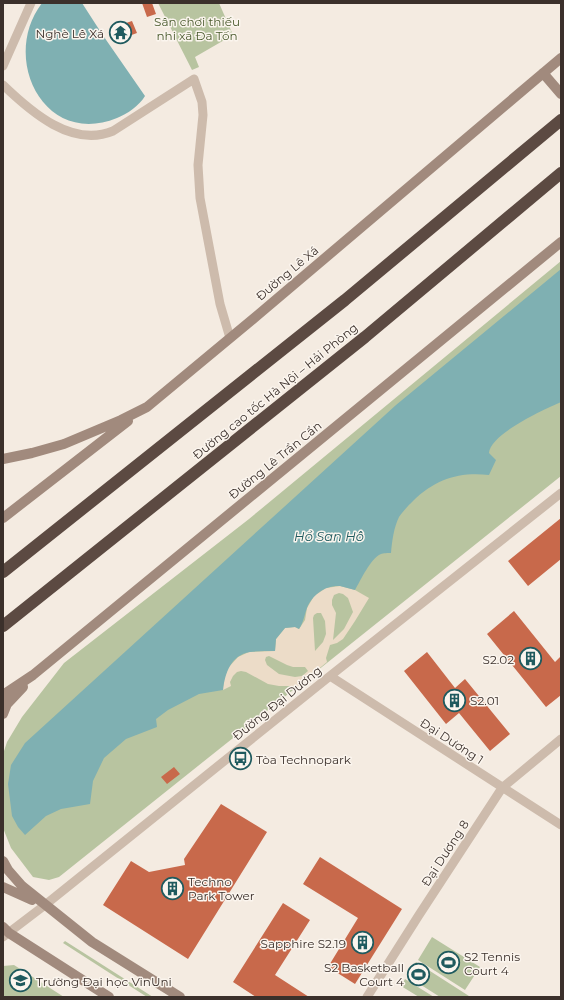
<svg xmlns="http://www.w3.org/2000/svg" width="564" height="1000" viewBox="0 0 564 1000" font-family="Montserrat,sans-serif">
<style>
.green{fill:#b8c4a0}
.plaza{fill:#ecdcc8;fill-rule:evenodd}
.water{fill:#7fb0b2}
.building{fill:#c8694b}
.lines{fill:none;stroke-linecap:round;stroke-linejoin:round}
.street{stroke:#cdbbac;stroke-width:9}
.secondary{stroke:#a18a7d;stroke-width:10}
.highway{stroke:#5c4a42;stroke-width:12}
.labels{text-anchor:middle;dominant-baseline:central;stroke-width:3;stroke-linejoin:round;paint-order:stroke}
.park-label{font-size:12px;fill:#4a5a2e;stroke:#fbf5ee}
.poi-label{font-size:12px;fill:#3b302b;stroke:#fbf5ee;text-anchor:start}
.street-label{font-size:12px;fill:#3b302b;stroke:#fbf5ee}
.water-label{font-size:13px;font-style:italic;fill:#1f5a5e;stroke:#fbf5ee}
</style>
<rect width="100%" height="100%" fill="#f4ebe1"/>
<path class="green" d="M158,3H219L233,35L195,57L199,67L192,70Z
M561,261V476L59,877L49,880L33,877L11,848L3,828V754L7,742L22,717L64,663L249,519Z
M432,937L480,967L465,990L418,960Z
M65,941L153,997H147L63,943Z
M416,962L469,996L468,997H440L407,976Z
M14,965L64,997H3V966Z
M405,979L434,997H419L401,986Z"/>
<path class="plaza" d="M340,586L355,590L369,598L355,621L343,639L337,643L330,645L326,658L327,662L298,686H279L268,684L246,672L241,671L237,672L233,676L230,682L231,686L223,690L224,679L228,668L238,657L249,652L275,651L276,639L285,628L295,627L299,629L305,620L307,608L314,596L326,588ZM339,593L343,594L348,598L353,612L344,629L333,640L336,613L332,605V600L334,595ZM317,613H321L325,621L326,634L323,642L315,651L313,618L314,615ZM269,656L287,665L293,667H305L308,671L302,676L295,677L279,674L267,665L265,660L266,657Z"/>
<path class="water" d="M42,3H82L102,34L145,96C139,106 127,114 117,118C44,148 0,58 42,3Z
M561,269V402C545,409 490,434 489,453L496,460L489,475C458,472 436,479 413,501C409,505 403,511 399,517C394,527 392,541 391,553C388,553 383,553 381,554C370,559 361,580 355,590C350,589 345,587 340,586C325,585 312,595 307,608C304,616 304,621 299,629L295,627L285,628L276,639L275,651C267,651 258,651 250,652C231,655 225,673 223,690L199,694L168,710L156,719L157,727L126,739L104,758L93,781L90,804L61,809L46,816L25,835L18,827L12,816L8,784L11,765L25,743L396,405Z"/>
<path class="building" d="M142,3H152L156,14L147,17Z
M132,21L137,33L118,40L114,27Z
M561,518V559L528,586L508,561Z
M514,611L555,662L561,656V695L546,707L487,634Z
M427,652L455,688L465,679L510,734L490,751L459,713L446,724L404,671Z
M174,767L180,774L167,784L161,777Z
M221,804L267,832L188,959L103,905L131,861L149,872L185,865L184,859Z
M320,857L402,909L355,984L328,967L358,918L303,884Z
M283,903L310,920L275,975L309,997H256L233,982Z"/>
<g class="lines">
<path class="street" d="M3,66L31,3
M3,85C31,112 72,148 113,131L194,79L202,102L203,115L198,165L200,198L220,304L230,338
M330,676L561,825
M3,937L45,905L330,676L561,493
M367,997L419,915L502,788L561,739"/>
<path class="secondary" d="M543,73L561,94
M3,459L32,453L64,444L121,420L147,407L259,314L561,58
M3,518L128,421
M3,695L33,675L561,242
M3,714L7,704L23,687
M3,861L8,870L22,886L92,942L180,997
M3,887L32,900
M3,927L9,933L109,997"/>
<path class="highway" d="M3,572L345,300L561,120
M3,626L365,337L561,173"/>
</g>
<defs>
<symbol id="temple-ring" viewBox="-11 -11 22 22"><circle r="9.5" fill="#fbf5ee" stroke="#1f5a5e" stroke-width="1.5"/><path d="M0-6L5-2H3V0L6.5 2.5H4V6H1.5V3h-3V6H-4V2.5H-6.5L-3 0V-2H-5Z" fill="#1f5a5e"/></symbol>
<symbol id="building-ring" viewBox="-11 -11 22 22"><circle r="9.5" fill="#fbf5ee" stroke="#1f5a5e" stroke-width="1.5"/><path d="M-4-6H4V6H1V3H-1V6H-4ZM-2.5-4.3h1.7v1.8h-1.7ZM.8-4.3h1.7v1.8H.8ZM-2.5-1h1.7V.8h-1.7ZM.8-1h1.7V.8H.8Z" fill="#1f5a5e"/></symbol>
<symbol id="bus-ring" viewBox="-11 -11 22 22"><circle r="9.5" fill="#fbf5ee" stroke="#1f5a5e" stroke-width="1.5"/><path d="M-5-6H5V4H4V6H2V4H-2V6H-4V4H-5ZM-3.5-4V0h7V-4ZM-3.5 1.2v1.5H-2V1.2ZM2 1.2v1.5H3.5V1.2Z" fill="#1f5a5e"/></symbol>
<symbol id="stadium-ring" viewBox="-11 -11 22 22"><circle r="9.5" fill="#fbf5ee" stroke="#1f5a5e" stroke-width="1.5"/><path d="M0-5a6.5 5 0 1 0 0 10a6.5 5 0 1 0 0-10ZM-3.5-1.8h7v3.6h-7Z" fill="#1f5a5e"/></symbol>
<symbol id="university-ring" viewBox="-11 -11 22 22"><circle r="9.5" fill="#fbf5ee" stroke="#1f5a5e" stroke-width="1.5"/><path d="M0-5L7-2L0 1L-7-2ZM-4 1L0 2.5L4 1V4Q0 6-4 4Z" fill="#1f5a5e"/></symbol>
</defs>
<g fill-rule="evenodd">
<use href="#temple-ring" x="108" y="20" width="25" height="25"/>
<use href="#building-ring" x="518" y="646" width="25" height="25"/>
<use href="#building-ring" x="442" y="688" width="25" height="25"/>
<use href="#bus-ring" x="228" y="746" width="25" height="25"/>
<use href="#building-ring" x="160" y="876" width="25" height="25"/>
<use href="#building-ring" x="350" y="930" width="25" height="25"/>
<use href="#stadium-ring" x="436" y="950" width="25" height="25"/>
<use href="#stadium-ring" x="406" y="962" width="25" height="25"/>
<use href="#university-ring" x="8" y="968" width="25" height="25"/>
</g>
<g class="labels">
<g class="park-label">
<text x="197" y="21">Sân chơi thiếu<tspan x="197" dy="14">nhi xã Đa Tốn</tspan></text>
</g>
<g class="poi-label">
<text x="104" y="33" text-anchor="end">Nghè Lê Xá</text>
<text x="514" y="659" text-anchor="end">S2.02</text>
<text x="470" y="700">S2.01</text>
<text x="256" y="759">Tòa Technopark</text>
<text x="188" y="881">Techno<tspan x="188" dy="14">Park Tower</tspan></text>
<text x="346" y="943" text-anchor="end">Sapphire S2.19</text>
<text x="464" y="956">S2 Tennis<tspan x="464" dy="14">Court 4</tspan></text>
<text x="404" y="967" text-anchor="end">S2 Basketball<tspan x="404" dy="14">Court 4</tspan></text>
<text x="36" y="981">Trường Đại học VinUni</text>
</g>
<g class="street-label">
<text transform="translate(287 273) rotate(-40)">Đường Lê Xá</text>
<text transform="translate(275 391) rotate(-39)">Đường cao tốc Hà Nội – Hải Phòng</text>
<text transform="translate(275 460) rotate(-39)">Đường Lê Trần Cẩn</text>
<text transform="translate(277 703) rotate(-39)">Đường Đại Dương</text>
<text transform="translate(452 741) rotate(33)">Đại Dương 1</text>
<text transform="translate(445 853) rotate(-57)">Đại Dương 8</text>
</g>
<g class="water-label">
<text x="329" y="536">Hồ San Hô</text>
</g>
</g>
<rect width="564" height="1000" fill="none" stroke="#3b302b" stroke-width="8"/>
</svg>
